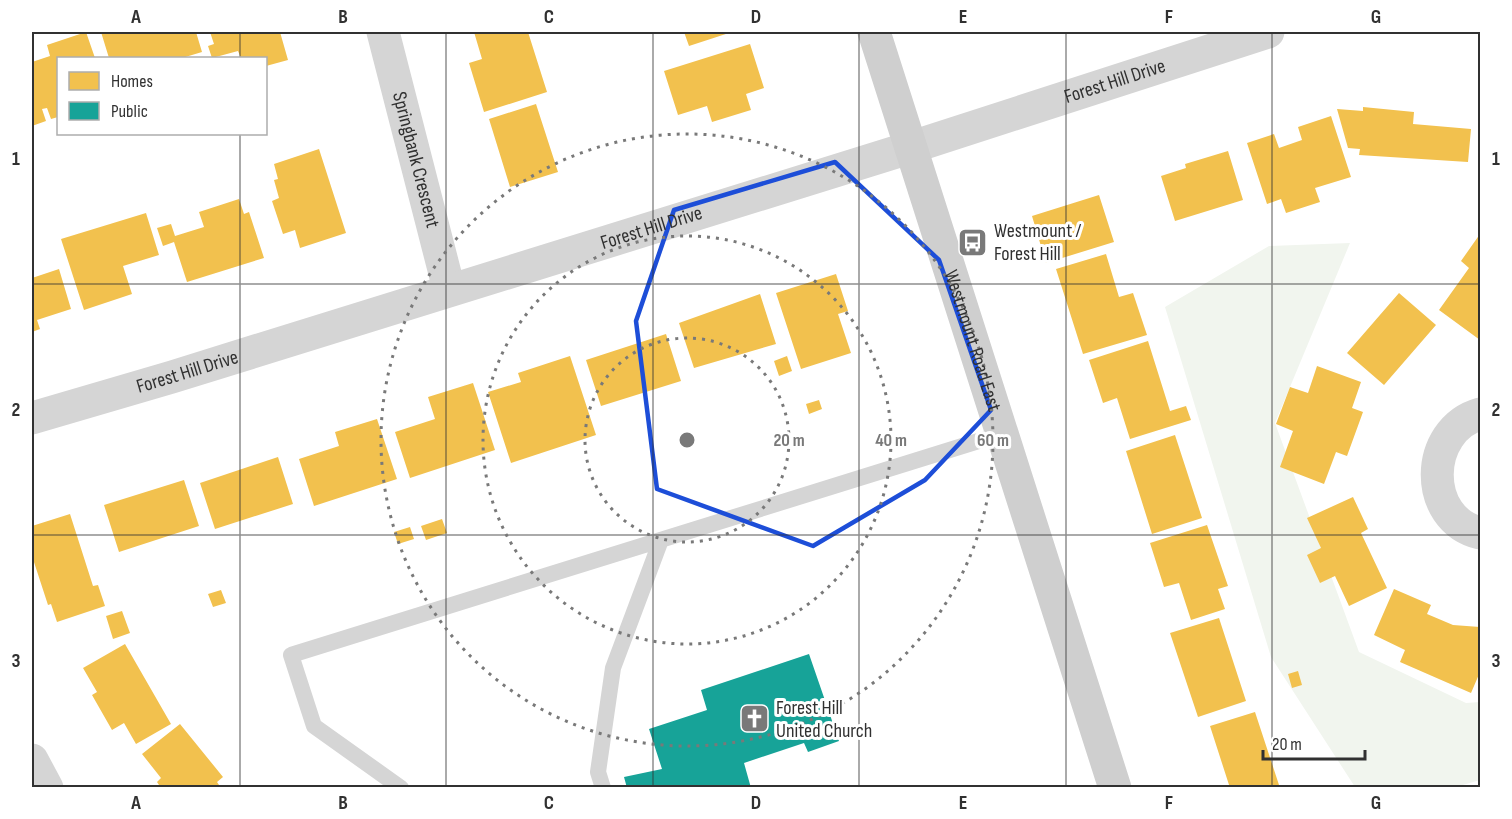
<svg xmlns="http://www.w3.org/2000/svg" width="1512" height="819" viewBox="0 0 1512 819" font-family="'Sofia Sans Condensed',sans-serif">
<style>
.green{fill:#f1f5ee}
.homes{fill:#f2c14e}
.public{fill:#17a398}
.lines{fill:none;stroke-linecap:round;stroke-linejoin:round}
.lane{stroke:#d5d5d5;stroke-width:16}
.street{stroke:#d5d5d5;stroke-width:33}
.secondary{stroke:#cfcfcf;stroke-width:33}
.marked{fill:none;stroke:#1d4ed8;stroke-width:4.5;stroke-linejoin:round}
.grid{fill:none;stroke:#313131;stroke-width:1.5;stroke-opacity:0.55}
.ring{fill:none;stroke:#797979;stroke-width:3;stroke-dasharray:3 6}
.labels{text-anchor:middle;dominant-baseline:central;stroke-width:6;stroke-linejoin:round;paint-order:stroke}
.street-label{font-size:20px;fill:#313131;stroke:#fff}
.poi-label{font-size:20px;fill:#313131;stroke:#fff;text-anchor:start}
.centre{fill:#797979;stroke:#fff;stroke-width:3}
.ring-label{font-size:18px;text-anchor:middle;font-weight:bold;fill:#797979;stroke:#fff;stroke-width:6;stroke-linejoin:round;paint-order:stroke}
.neatline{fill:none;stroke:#313131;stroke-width:2}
.grid-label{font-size:20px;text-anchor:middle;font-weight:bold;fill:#313131}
</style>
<rect width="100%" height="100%" fill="#fff"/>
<path class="green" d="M1350,243L1275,423L1359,652L1466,703L1480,702V780L1456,787H1355L1271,657L1165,307L1269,246Z"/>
<path class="homes" d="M86,32L95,58H58V117L51,119L47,108L42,109L46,121L32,126V62L50,56L47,45Z
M101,32H196L202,52L182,58H109Z
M210,32H280L288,60L266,66V58H241L238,51L212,58L208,46L214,44Z
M474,32H528L547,92L484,112L469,63L482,59Z
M684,32H732L689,46Z
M750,44L764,88L746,94L751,110L712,122L707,106L678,115L664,71Z
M536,104L558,172L510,187L489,119Z
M1363,107L1414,112L1413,124L1471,129L1468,162L1359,155L1360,149L1348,148L1337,109L1363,111Z
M1331,116L1351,177L1315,188L1320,202L1286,213L1281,199L1267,204L1247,143L1274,134L1279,148L1302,140L1298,127Z
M319,149L346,233L300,248L295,230L283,234L272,201L279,198L274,180L278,179L274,164Z
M1228,151L1243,200L1175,221L1161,176L1186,168L1185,164Z
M1099,195L1114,242L1046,263L1032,216Z
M239,199L244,214L249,212L264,258L187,282L174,242L163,246L157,228L171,224L175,236L204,227L199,212Z
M146,213L159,255L123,266L132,294L84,310L61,239Z
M1480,234V340L1439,310L1469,268L1461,261Z
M1106,254L1119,297L1133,293L1147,335L1083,354L1056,269Z
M59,269L71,309L37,320L40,329L32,332V278Z
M836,274L848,311L838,314L851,353L801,369L776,293Z
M1399,293L1436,325L1384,385L1347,353Z
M760,294L776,344L694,368L679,323Z
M666,334L681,381L601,406L586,360Z
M1148,341L1170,411L1186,406L1191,420L1130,439L1117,398L1103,403L1089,360Z
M570,356L596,435L511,463L488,392L521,382L518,373Z
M787,356L792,371L779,376L774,361Z
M1317,366L1361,382L1352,408L1363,412L1347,456L1336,452L1324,484L1280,467L1293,431L1276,424L1290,387L1308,393Z
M473,383L495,450L410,478L395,432L435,419L428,397Z
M819,400L822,409L809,414L806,404Z
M377,419L397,479L314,506L299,459L339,446L335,432Z
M1175,435L1202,518L1152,534L1126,451Z
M278,457L293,504L215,529L200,483Z
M184,480L199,526L119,552L104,505Z
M1353,497L1368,529L1361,533L1387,588L1349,606L1335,576L1320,583L1307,555L1321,548L1307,518Z
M70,514L93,586L98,585L105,606L57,622L51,604L48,605L32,556V526Z
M442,519L447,533L426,540L421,526Z
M1207,525L1228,586L1218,589L1225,609L1191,620L1179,583L1164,587L1150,543Z
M410,527L414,539L398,544L394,532Z
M1394,589L1431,605L1427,614L1453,625L1480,627V672L1471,693L1400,662L1405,650L1374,635Z
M221,590L226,603L213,607L208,594Z
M122,611L130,633L113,639L106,616Z
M1219,618L1246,701L1198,717L1170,633Z
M125,644L171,724L136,744L124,723L112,730L92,695L97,692L83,668Z
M1298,671L1302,685L1292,688L1288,674Z
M1255,712L1280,788H1230L1210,726Z
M180,724L223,777L217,782L221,788H161L157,782L161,778L142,754Z"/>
<path class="public" d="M809,654L839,741L808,752L804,743L744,763L751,788H627L624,777L662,769L649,729L707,710L701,690Z"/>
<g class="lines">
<path class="lane" d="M401,788L314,726L291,655L1001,434
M603,788L598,772L613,668L661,540"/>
<g class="street">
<path id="s1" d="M383,32L449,289"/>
<path d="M1480,414C1424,430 1422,519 1480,533"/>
<path id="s2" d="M32,418L172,377L909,148L1268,32"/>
<path d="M32,760L47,788"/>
</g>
<path class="secondary" id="s3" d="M874,32L1115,788"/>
</g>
<path class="marked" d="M835,162L939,260L991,410L925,480L813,546L657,489L636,321L674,210Z"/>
<path class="grid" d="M240,32V58M446,32V788M653,32V788M859,32V788M1066,32V788M1272,32V788M240,134V788M32,284H1480M32,535H1480"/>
<g class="ring">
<circle cx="687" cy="440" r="102"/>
<circle cx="687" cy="440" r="204"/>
<circle cx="687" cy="440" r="306"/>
</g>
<defs>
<symbol id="bus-square" viewBox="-11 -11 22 22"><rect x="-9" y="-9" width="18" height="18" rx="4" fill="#797979" stroke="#fff"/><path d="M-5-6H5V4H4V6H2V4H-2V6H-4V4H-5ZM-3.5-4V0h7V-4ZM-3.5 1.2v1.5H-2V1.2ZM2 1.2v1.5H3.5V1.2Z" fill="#fff"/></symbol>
<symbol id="church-square" viewBox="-11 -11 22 22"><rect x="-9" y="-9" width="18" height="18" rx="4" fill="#797979" stroke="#fff"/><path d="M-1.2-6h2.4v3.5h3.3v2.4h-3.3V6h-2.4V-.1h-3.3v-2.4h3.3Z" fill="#fff"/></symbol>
</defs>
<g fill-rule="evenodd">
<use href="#bus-square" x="956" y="226" width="33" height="33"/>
<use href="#church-square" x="738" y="702" width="33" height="33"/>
</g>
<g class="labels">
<g class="street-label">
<text stroke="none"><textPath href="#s2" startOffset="1134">Forest Hill Drive</textPath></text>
<text stroke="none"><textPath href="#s1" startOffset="132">Springbank Crescent</textPath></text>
<text stroke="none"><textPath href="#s2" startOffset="648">Forest Hill Drive</textPath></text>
<text stroke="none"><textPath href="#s3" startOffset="324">Westmount Road East</textPath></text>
<text stroke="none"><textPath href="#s2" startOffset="162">Forest Hill Drive</textPath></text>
</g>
<g class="poi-label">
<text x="994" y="231">Westmount /<tspan x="994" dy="23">Forest Hill</tspan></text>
<text x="776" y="708">Forest Hill<tspan x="776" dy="23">United Church</tspan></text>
</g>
</g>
<circle cx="687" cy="440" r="9" class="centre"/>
<g class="ring-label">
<text x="789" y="446">20 m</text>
<text x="891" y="446">40 m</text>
<text x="993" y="446">60 m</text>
</g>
<rect width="1512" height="819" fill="none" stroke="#ffffff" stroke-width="66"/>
<rect x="57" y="57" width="210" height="78" fill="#ffffff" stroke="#adadad" stroke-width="1.5"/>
<rect x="69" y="72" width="30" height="18" fill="#f2c14e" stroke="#adadad" stroke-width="1.5"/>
<text x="111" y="87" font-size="18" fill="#313131">Homes</text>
<rect x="69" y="102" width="30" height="18" fill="#17a398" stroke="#adadad" stroke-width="1.5"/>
<text x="111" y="117" font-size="18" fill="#313131">Public</text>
<path d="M1263 750v9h102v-9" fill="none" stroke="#313131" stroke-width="3"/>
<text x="1272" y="750" font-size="18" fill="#313131" stroke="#ffffff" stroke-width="4.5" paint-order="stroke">20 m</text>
<rect x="33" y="33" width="1446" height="753" class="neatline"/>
<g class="grid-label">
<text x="136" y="23">A</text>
<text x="343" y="23">B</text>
<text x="549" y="23">C</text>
<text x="756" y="23">D</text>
<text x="963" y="23">E</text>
<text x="1169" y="23">F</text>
<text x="1376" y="23">G</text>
<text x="16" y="165">1</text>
<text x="1496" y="165">1</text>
<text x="16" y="416">2</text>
<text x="1496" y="416">2</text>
<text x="16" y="667">3</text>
<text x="1496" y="667">3</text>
<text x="136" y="809">A</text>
<text x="343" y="809">B</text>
<text x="549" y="809">C</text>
<text x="756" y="809">D</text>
<text x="963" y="809">E</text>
<text x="1169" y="809">F</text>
<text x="1376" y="809">G</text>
</g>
</svg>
